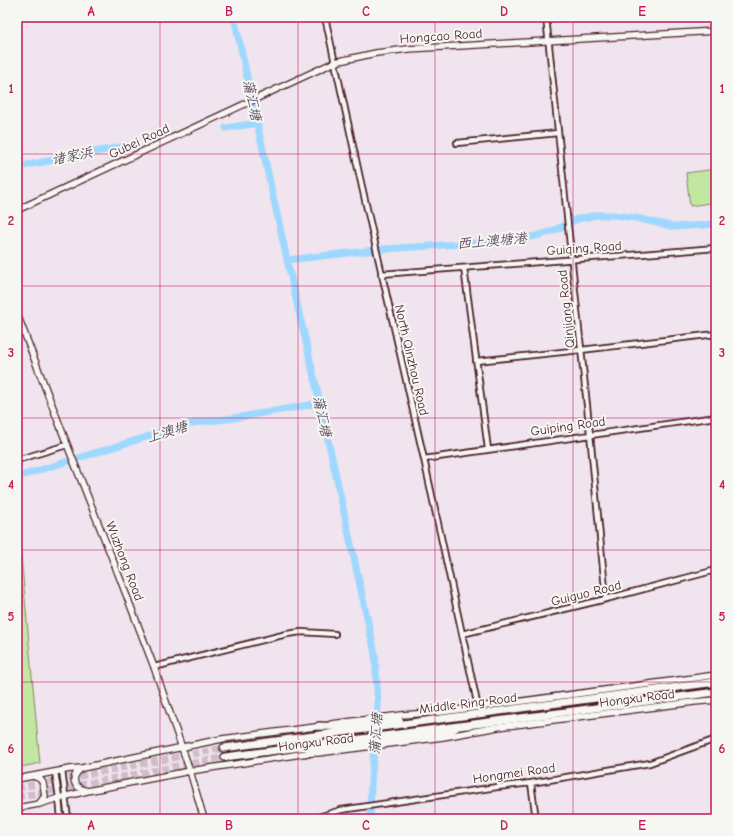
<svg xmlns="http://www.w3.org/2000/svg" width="733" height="836" viewBox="0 0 733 836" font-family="'Comic Neue','LXGW WenKai TC',sans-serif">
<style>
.green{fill:#c2e7a1;stroke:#868366}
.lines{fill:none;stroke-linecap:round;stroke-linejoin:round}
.river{stroke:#9ed8fe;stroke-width:7}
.highway-tunnel{stroke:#cfbdc7;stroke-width:7;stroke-dasharray:7 3.5;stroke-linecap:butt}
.minor-casing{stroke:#4a1f2b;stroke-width:8}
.major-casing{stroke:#4a1f2b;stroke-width:8}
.highway-casing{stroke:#4a1f2b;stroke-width:10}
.minor{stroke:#f6f6f2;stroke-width:4.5}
.major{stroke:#f6f6f2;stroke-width:5.5}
.highway{stroke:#f6f6f2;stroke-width:7}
.grid{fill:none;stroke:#c2185b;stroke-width:1;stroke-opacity:0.55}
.labels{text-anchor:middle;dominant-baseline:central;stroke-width:4;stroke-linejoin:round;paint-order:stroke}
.street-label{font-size:13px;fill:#4a1f2b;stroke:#f6f6f2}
.water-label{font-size:14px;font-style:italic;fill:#5f4d60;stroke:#f6f6f2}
.neatline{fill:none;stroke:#c2185b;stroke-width:1.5}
.grid-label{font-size:13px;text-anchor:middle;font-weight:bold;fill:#c2185b}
</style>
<rect width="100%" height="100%" fill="#f0e4ee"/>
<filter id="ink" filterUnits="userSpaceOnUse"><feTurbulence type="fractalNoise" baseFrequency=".025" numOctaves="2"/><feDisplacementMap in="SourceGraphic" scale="8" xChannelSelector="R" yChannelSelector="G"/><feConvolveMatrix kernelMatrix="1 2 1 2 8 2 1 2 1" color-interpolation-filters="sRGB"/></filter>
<g filter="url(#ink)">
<path class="green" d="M716,169V202L690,206L686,173Z
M17,512L40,763L17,768Z"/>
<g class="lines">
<path class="river" d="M234,17L287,260L320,403L375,654L378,706L371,783L370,819
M226,128L258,123
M17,167L126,146
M287,260L384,249L508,241L536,236L553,231L577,219L597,215H613L636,218L675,227L716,224
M17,477L182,426L199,422L235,418L320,403"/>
<path class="highway-tunnel" d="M17,788L224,748
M17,797L225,757"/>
<defs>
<path id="minor" d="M325,17L360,178L424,459L478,707
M546,17L590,434L606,599
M457,143L558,133
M464,268L488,449
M381,274L630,255L716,248
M476,361L581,350L716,334
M424,459L716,417
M17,460L67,445
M462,634L606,599L716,570
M154,667L287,634L301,632L335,634
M62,770L68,819
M55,772L59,798L61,819
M531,783L536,819
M312,819L341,810L497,787L531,783L650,763L716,739"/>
<path id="major" d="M17,210L335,62L376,53L408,49L716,31
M17,314L70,452L114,563L154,667L190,771L204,819
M331,724L402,715L441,712L716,675
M82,768C70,777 72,787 87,791
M34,776L40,779L43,783L45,796L39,804
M17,779L70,769L82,768L222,739L323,726
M17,808L39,804L59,798L87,791L190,771L308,753H318L443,737L498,727L694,702L716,700"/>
<path id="highway" d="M319,726C346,728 372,721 399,720
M224,748L716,682
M308,753L318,750L364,743L448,732L457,727
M225,757L716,692"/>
</defs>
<use href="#minor" class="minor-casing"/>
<use href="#major" class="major-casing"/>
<use href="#highway" class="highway-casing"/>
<use href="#minor" class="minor"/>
<use href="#major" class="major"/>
<use href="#highway" class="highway"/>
</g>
</g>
<path class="grid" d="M160,17V819M298,17V819M435,17V819M573,17V819M17,154H716M17,286H716M17,418H716M17,550H716M17,682H716"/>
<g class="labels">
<g class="street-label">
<text transform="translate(441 36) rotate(-4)">Hongcao Road</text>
<text transform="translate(139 141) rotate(-25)">Gubei Road</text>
<text transform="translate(584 248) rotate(-4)">Guiqing Road</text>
<text transform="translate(566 309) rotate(-96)">Qinjiang Road</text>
<text transform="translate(412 360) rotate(77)">North Qinzhou Road</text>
<text transform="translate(568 426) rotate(-8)">Guiping Road</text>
<text transform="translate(125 561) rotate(69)">Wuzhong Road</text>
<text transform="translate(586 593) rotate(-14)">Guiguo Road</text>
<text transform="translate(637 698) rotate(-7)">Hongxu Road</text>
<text transform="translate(468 703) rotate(-7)">Middle Ring Road</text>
<text transform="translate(316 742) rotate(-7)">Hongxu Road</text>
<text transform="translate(514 773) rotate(-8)">Hongmei Road</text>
</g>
<g class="water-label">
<text transform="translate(252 100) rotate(78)">蒲汇塘</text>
<text transform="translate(72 156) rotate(-11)">诸家浜</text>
<text transform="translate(492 241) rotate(-5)">西上澳塘港</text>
<text transform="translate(322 416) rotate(78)">蒲汇塘</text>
<text transform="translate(167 432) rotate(-17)">上澳塘</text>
<text transform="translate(376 734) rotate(-86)">蒲汇塘</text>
</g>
</g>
<rect width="733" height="836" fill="none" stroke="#f6f6f2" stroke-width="44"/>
<rect x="22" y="22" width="689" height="792" class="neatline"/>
<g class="grid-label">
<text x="91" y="16">A</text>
<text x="229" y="16">B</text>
<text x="366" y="16">C</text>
<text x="504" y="16">D</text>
<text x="642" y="16">E</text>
<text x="11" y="93">1</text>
<text x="722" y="93">1</text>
<text x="11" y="225">2</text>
<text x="722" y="225">2</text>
<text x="11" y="357">3</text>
<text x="722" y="357">3</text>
<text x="11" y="489">4</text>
<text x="722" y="489">4</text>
<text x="11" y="621">5</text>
<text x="722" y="621">5</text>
<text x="11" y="753">6</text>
<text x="722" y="753">6</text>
<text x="91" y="830">A</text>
<text x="229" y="830">B</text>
<text x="366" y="830">C</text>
<text x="504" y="830">D</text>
<text x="642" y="830">E</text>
</g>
</svg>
